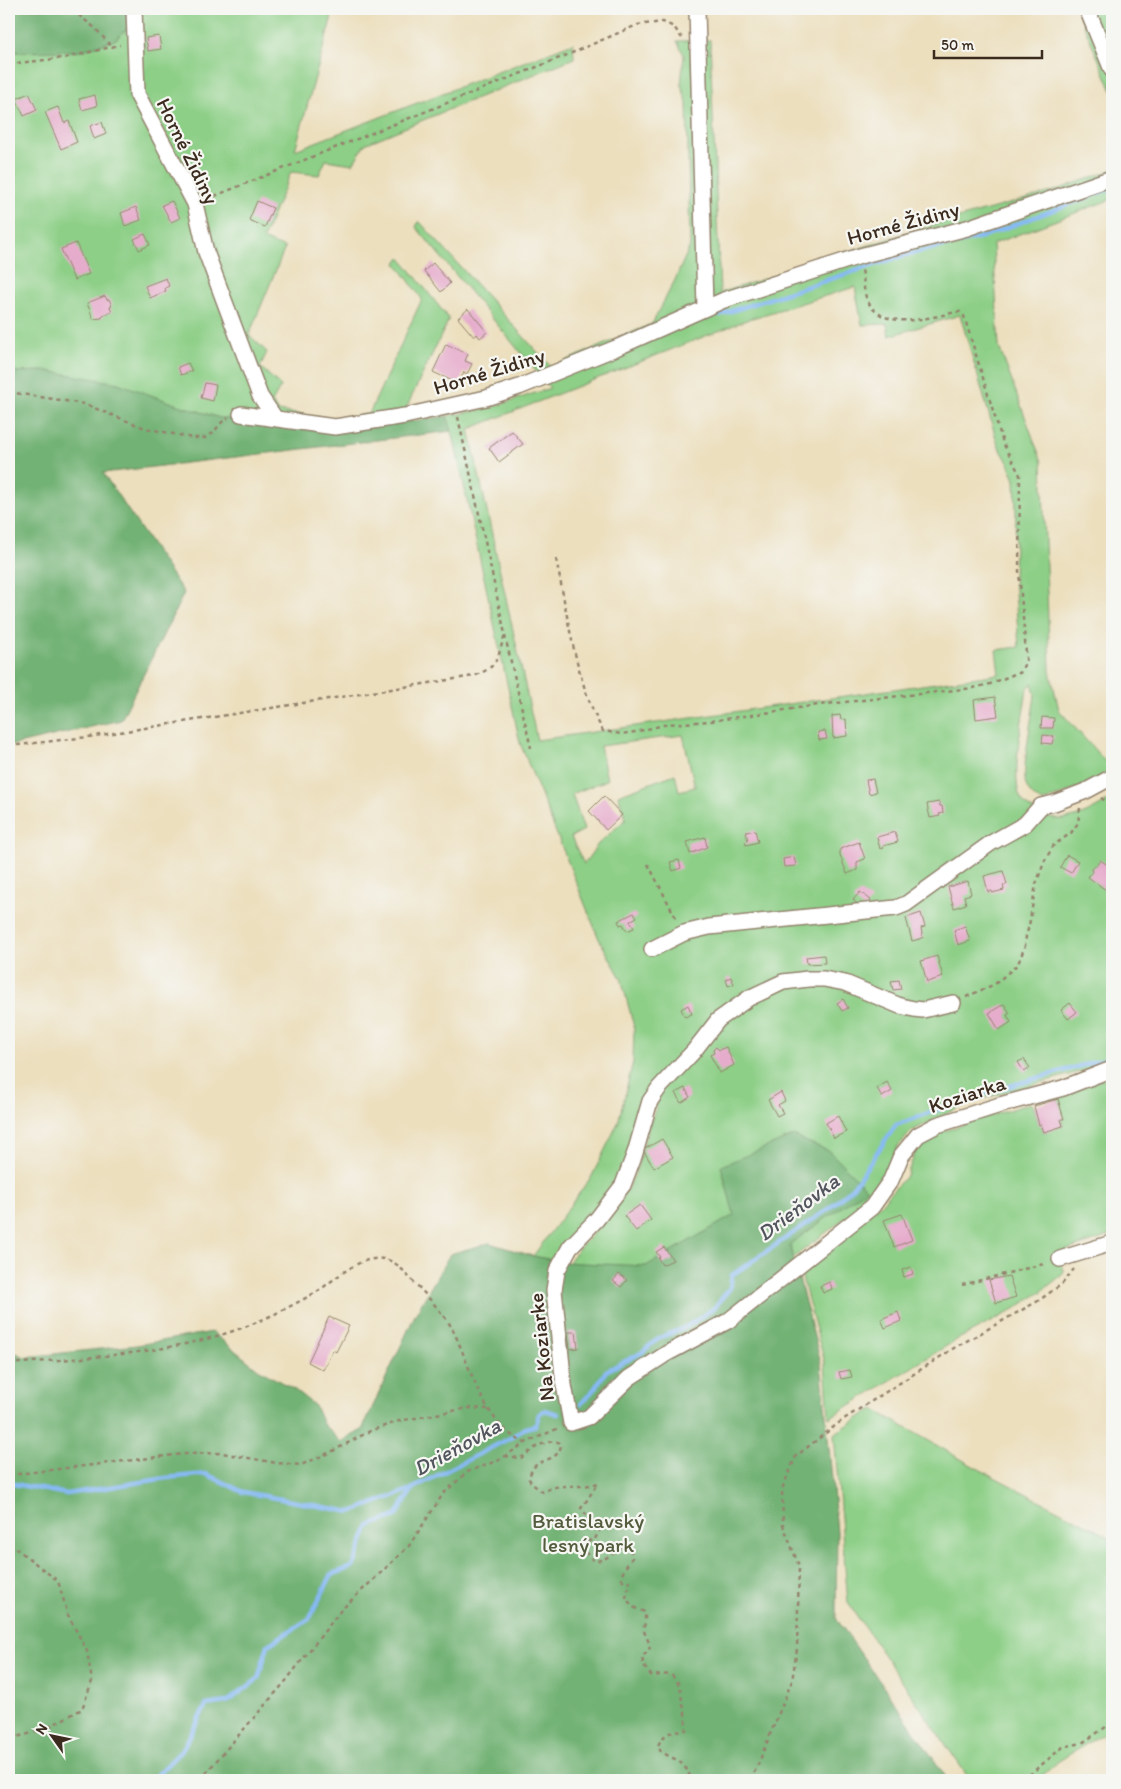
<svg xmlns="http://www.w3.org/2000/svg" width="1121" height="1789" viewBox="0 0 1121 1789" font-family="Itim,sans-serif">
<style>
.green{fill:#8dcf87;stroke:#647c52;fill-rule:evenodd}
.forest{fill:#72b274;stroke:#566e49}
.lines{fill:none;stroke-linecap:round;stroke-linejoin:round}
.stream{stroke:#87b9f4;stroke-width:4.5}
.building{fill:#e6accc}
.minor-casing{stroke:#94846e;stroke-width:18}
.path{stroke:#94846e;stroke-width:2.5;stroke-dasharray:4 4;stroke-linecap:butt}
.minor{stroke:#fff;stroke-width:15}
.labels{text-anchor:middle;dominant-baseline:central;stroke-width:4.5;stroke-linejoin:round;paint-order:stroke}
.street-label{font-size:21px;fill:#3b2a1e;stroke:#f6f6f2}
.park-label{font-size:21px;fill:#545c3e;stroke:#f6f6f2}
.water-label{font-size:22px;font-style:italic;fill:#52555e;stroke:#f6f6f2}
</style>
<rect width="100%" height="100%" fill="#f6f6f2"/>
<filter id="ink" filterUnits="userSpaceOnUse"><feTurbulence type="fractalNoise" baseFrequency=".02" numOctaves="2"/><feDisplacementMap in="SourceGraphic" scale="10" xChannelSelector="R" yChannelSelector="G"/><feConvolveMatrix kernelMatrix="1 2 1 2 8 2 1 2 1" color-interpolation-filters="sRGB"/></filter>
<filter id="wash" filterUnits="userSpaceOnUse"><feTurbulence type="fractalNoise" baseFrequency=".0096" numOctaves="4" result="noise"/><feDisplacementMap in="SourceGraphic" scale="20" xChannelSelector="R" yChannelSelector="G"/><feGaussianBlur stdDeviation="1.12" result="paint"/><feColorMatrix in="noise" values="0 0 0 0 0 0 0 0 0 0 0 0 0 0 0 0 0 1.4 0 .05"/><feComposite in="paint" operator="in"/></filter>
<g filter="url(#wash)">
<rect width="100%" height="100%" fill="#ecdfbe"/>
<path class="green" d="M132,9H334L295,150L573,43L574,58L365,144L353,164L326,160L319,175L291,172L263,239L285,248L249,335L267,352L260,367L281,386L272,402L277,411L336,420L369,414L422,299L396,263L400,257L449,319L399,423L271,425L220,418L178,405L48,371L9,372V52L80,51Z
M1077,9H1101L1112,37V91Z
M710,40L720,293L923,228L1051,192L1112,170V199L993,244L999,347L1042,462L1050,671L1059,710L1112,769V772C1089,784 1067,793 1042,802C1035,798 1029,794 1026,785C1021,770 1033,713 1035,695L1032,683L1027,689C1024,713 1008,785 1023,802C1028,808 1035,811 1042,815C1067,827 1092,811 1112,798V1058L1090,1069L967,1103L912,1131L898,1146L871,1198L717,1316L672,1344L660,1345L622,1372L584,1410L574,1414C570,1381 554,1294 567,1267C573,1252 585,1243 595,1231C607,1217 620,1201 629,1186C639,1169 641,1150 647,1132C651,1118 660,1103 659,1089C640,1107 640,1146 630,1170C614,1207 580,1229 561,1262L533,1256L592,1176L618,1123L633,1062L634,1027L621,978L599,939L520,743L452,431L447,416L490,408L550,388L416,227L419,221L551,367L652,324L675,280L690,246L687,102L681,85L684,55L677,41ZM855,287L862,325L887,324L889,336L960,315L998,445L1009,464L1015,480L1016,511L1014,577L1019,647L996,650L999,674L537,740L469,429L749,319ZM683,735L695,787L679,791L675,774L618,795L626,819L598,844L584,864L571,837L584,830L572,794L607,780L600,746Z
M1112,1075V1235L1058,1253L1064,1270L1063,1274L1041,1292L1008,1313L958,1339L829,1418L825,1363L800,1270L880,1205L907,1175L920,1139L1030,1103L1034,1106L1039,1124H1041L1044,1132L1063,1126L1061,1119H1063L1058,1099L1062,1093Z
M873,1409L973,1466L1108,1536L1112,1549V1728L1059,1761L1037,1780H970L848,1603L834,1434Z"/>
<path class="forest" d="M9,9H132L131,25L115,40L80,51L9,52Z
M48,371L118,383L178,405L220,418L271,425L399,423L447,416L452,431L103,473L184,593L121,720L9,746V372Z
M793,1136L829,1151L867,1189L790,1244L821,1363L837,1532L836,1618L948,1780H9V1350L25,1357L137,1345L212,1332L258,1369L295,1390L315,1406L323,1424L341,1442L362,1430L415,1315L450,1254L489,1243L533,1256L561,1262L646,1266L734,1215L721,1166Z"/>
<g class="lines">
<path class="stream" d="M719,315L905,255L982,237L1112,188
M581,1404L595,1388L606,1371L641,1353L659,1338L686,1327L714,1308L730,1288L732,1275L830,1208L853,1187L896,1125L985,1093L1105,1059L1112,1054
M9,1483L67,1494L166,1478L206,1474L243,1492L351,1512L412,1489
M152,1780L183,1749L206,1705L227,1702L258,1679L268,1645L309,1619L332,1574L353,1567L369,1526L396,1516L413,1488L512,1437L523,1429L536,1425L539,1414L545,1410L558,1414"/>
</g>
<g id="blocks">
<path class="building" d="M648,9H663V11H649Z
M159,36L161,49L148,51L146,38Z
M29,93L37,110L24,116L16,99Z
M95,95L97,106L82,110L79,99Z
M58,107L64,123L69,121L77,142L61,149L45,112Z
M102,122L106,134L94,139L90,126Z
M172,201L180,218L171,222L162,205Z
M257,201L273,208L265,227L249,220Z
M136,207L141,220L125,226L121,213Z
M145,234L150,245L139,250L134,239Z
M76,243L89,274L74,280L61,249Z
M433,263L450,283L441,292L424,271Z
M166,278L169,286L165,288L166,291L150,298L145,286Z
M105,296L107,300L109,299L112,306L110,307L112,312L103,315L102,318L93,319L87,303Z
M468,309L487,332L480,338L477,334L474,337L458,318Z
M446,344L468,354L465,361L472,364L467,374L464,372L459,384L433,372Z
M188,363L192,371L181,375L178,367Z
M205,383L216,385L213,401L201,398Z
M512,431L523,444L499,462L489,448Z
M995,697L998,716L976,719L974,700Z
M840,715L841,720L846,719L847,736L833,738L832,716Z
M1042,717L1054,718L1053,728H1041Z
M825,731L827,739L819,740L818,732Z
M1043,735L1054,736L1052,744L1042,743Z
M873,779L876,792L869,794L866,780Z
M604,796L622,815L606,830L589,811Z
M939,802L940,806H942L943,813L939,814L940,816L930,818L927,804Z
M755,830L758,842L746,845L745,842L748,841L746,832Z
M895,832L898,842L883,846L884,848L880,849L877,837Z
M705,837L707,847L690,854L687,842Z
M859,842L865,859L857,862V870L847,874L840,855V849Z
M1067,855L1078,861L1071,873L1060,867Z
M794,857L796,866L784,867L783,859Z
M679,860L681,868L673,871L670,862Z
M1100,860L1112,868L1108,876L1112,879V881L1106,890L1088,877L1092,872L1091,869L1097,865Z
M1003,871L1007,884L1003,885L1004,890L992,893V891L988,892L984,876Z
M968,881L971,894L964,896L966,904L954,908L948,887Z
M860,892L871,900L864,909L853,900Z
M634,913L637,917L630,921L634,928L627,931L623,924L620,925L618,921Z
M921,913L925,927L921,928L923,938L912,941L906,918Z
M965,926L970,941L958,945L954,930Z
M824,955L825,963L807,964L806,957Z
M937,956L943,977L927,982L921,961Z
M731,977L734,984L728,986L726,979Z
M899,980L901,989L893,990L891,981Z
M843,999L848,1008L842,1011L837,1003Z
M1070,1003L1077,1012L1068,1019L1061,1010Z
M1004,1004L1010,1013L1007,1015L1011,1022L999,1030L989,1013Z
M688,1005L692,1014L685,1017L681,1009Z
M716,1047L719,1050L726,1047L734,1065L720,1073L710,1055L714,1053L713,1050Z
M1024,1059L1030,1068L1024,1072L1018,1062Z
M887,1082L892,1091L882,1097L877,1088Z
M685,1088L690,1097L681,1103L675,1093Z
M781,1092L785,1101L778,1105L783,1113L777,1116L768,1100Z
M1058,1099L1064,1119H1061L1063,1126L1044,1132L1041,1124L1039,1125L1034,1106Z
M838,1116L846,1132L834,1138L826,1123Z
M662,1139L673,1157L654,1168L643,1150Z
M640,1205L651,1220L636,1231L624,1216Z
M902,1214L912,1240L894,1247L884,1220Z
M664,1247L673,1260L662,1265L658,1258L660,1257L656,1252Z
M911,1267L913,1274L904,1277L902,1270Z
M619,1274L627,1280L621,1287L613,1281Z
M1009,1276L1016,1297L996,1303L989,1280Z
M830,1282L832,1289L823,1293L820,1286Z
M898,1312L901,1321L885,1328L881,1319Z
M329,1317L349,1326L336,1352L333,1350L323,1370L308,1362Z
M568,1332H576L578,1348L570,1349Z
M850,1370L852,1377L841,1379L839,1372Z"/>
</g>
</g>
<g filter="url(#ink)">
<use href="#blocks" fill-opacity="0" stroke="#94846e" stroke-width="1"/>
<g class="lines">
<defs>
<path id="minor" d="M134,9L137,94L195,204L206,252L260,396L275,418
M697,9L705,308
M1087,9L1112,70
M241,414L335,427L405,416L486,398L519,387L616,348L724,300L860,256L967,228L1112,178
M652,949L684,933L709,927L896,908L906,904L991,843L1025,824L1041,806L1054,803L1086,791L1112,777
M953,1003L923,1010L914,1009L900,1006L845,983L824,979H808L783,982L749,998L718,1020L693,1052L659,1088L650,1101L635,1153L623,1185L597,1219L570,1247L557,1271L554,1290L564,1385L571,1423L589,1417L629,1378L666,1354L728,1321L872,1207L891,1180L901,1156L918,1135L937,1125L1000,1105L1063,1088L1112,1069
M1060,1259L1112,1243"/>
</defs>
<use href="#minor" class="minor-casing"/>
<path class="path" d="M73,9L81,17L95,28L112,47
M9,64L64,58L120,45
M207,199L567,55L637,25L663,22L674,27L682,38
M9,392L84,404L145,428L193,438H205L213,433L222,422L228,418
M556,559C568,616 575,680 603,731L621,734L635,732L668,724L711,721L818,705L973,688L990,684L1017,673H1020L1026,661V653L1019,571L1020,475L1003,443L964,316L960,312H956C929,318 879,333 866,297C863,288 864,279 862,270
M505,636L531,748
M9,746L88,737L474,676C499,666 497,659 505,634L458,417
M1101,798L1112,805
M648,864L677,920
M966,997L995,984L1018,964L1025,946L1026,936L1029,926L1036,884L1045,860L1054,845L1071,833L1078,823L1080,808
M962,1285L1047,1263
M9,1364C91,1357 181,1354 257,1322C276,1314 301,1301 318,1291C337,1278 360,1255 384,1259C395,1261 401,1268 408,1276C420,1288 444,1314 452,1328C471,1366 482,1424 525,1443
M505,1456L521,1458C532,1450 546,1437 561,1443C561,1460 543,1458 534,1467C531,1470 530,1475 529,1479L532,1484L543,1492C560,1481 579,1490 598,1483C591,1492 589,1499 581,1508L589,1518L600,1524V1529L595,1539L589,1541L583,1550L594,1561C605,1561 616,1552 624,1545L630,1547L632,1558L625,1568L621,1577L624,1582H629L631,1586L627,1590L626,1599L635,1608L645,1612V1623L643,1629L650,1645L649,1651C637,1657 644,1669 652,1676L670,1674C681,1683 681,1690 682,1702C683,1706 685,1710 685,1714C686,1719 686,1724 686,1730C673,1730 662,1734 658,1746L661,1752L679,1761L690,1773L686,1780
M9,1475L183,1454L222,1453L276,1463L301,1465L331,1452L370,1431L399,1421L468,1408L488,1409
M9,1543L58,1581L68,1615L87,1651L92,1681L82,1709L43,1730L9,1739
M194,1780L203,1776
M202,1780L204,1775L285,1682L341,1610L409,1546L443,1494L467,1472L499,1460L525,1443L559,1428
M750,1780L757,1767L792,1681L797,1649L799,1566L783,1525L782,1489L796,1456L844,1419L954,1348L1038,1301L1062,1284L1074,1269
M1023,1780L1063,1747L1082,1743L1112,1723"/>
<use href="#minor" class="minor"/>
</g>
</g>
<g class="labels">
<g class="street-label">
<text transform="translate(188 151) rotate(64)">Horné Židiny</text>
<text transform="translate(903 223) rotate(-15)">Horné Židiny</text>
<text transform="translate(489 371) rotate(-17)">Horné Židiny</text>
<text transform="translate(967 1094) rotate(-18)">Koziarka</text>
<text transform="translate(541 1347) rotate(-96)">Na Koziarke</text>
</g>
<g class="park-label">
<text x="588" y="1520">Bratislavský<tspan x="588" dy="24">lesný park</tspan></text>
</g>
<g class="water-label">
<text transform="translate(798 1207) rotate(-37)">Drieňovka</text>
<text transform="translate(457 1447) rotate(-29)">Drieňovka</text>
</g>
</g>
<rect width="1121" height="1789" fill="none" stroke="#f6f6f2" stroke-width="30"/>
<g transform="translate(52 1736) rotate(303)" stroke="#f6f6f2" stroke-width="4" paint-order="stroke">
<path d="M0-4L9 19L0 12L-9 19Z" fill="#3b2a1e"/>
<text y="-8" font-size="14" font-weight="bold" text-anchor="middle" fill="#3b2a1e">N</text>
</g>
<path d="M934 50v8h108v-8" fill="none" stroke="#3b2a1e" stroke-width="2.5"/>
<text x="941" y="50" font-size="15" fill="#3b2a1e" stroke="#f6f6f2" stroke-width="4" paint-order="stroke">50 m</text>
</svg>
